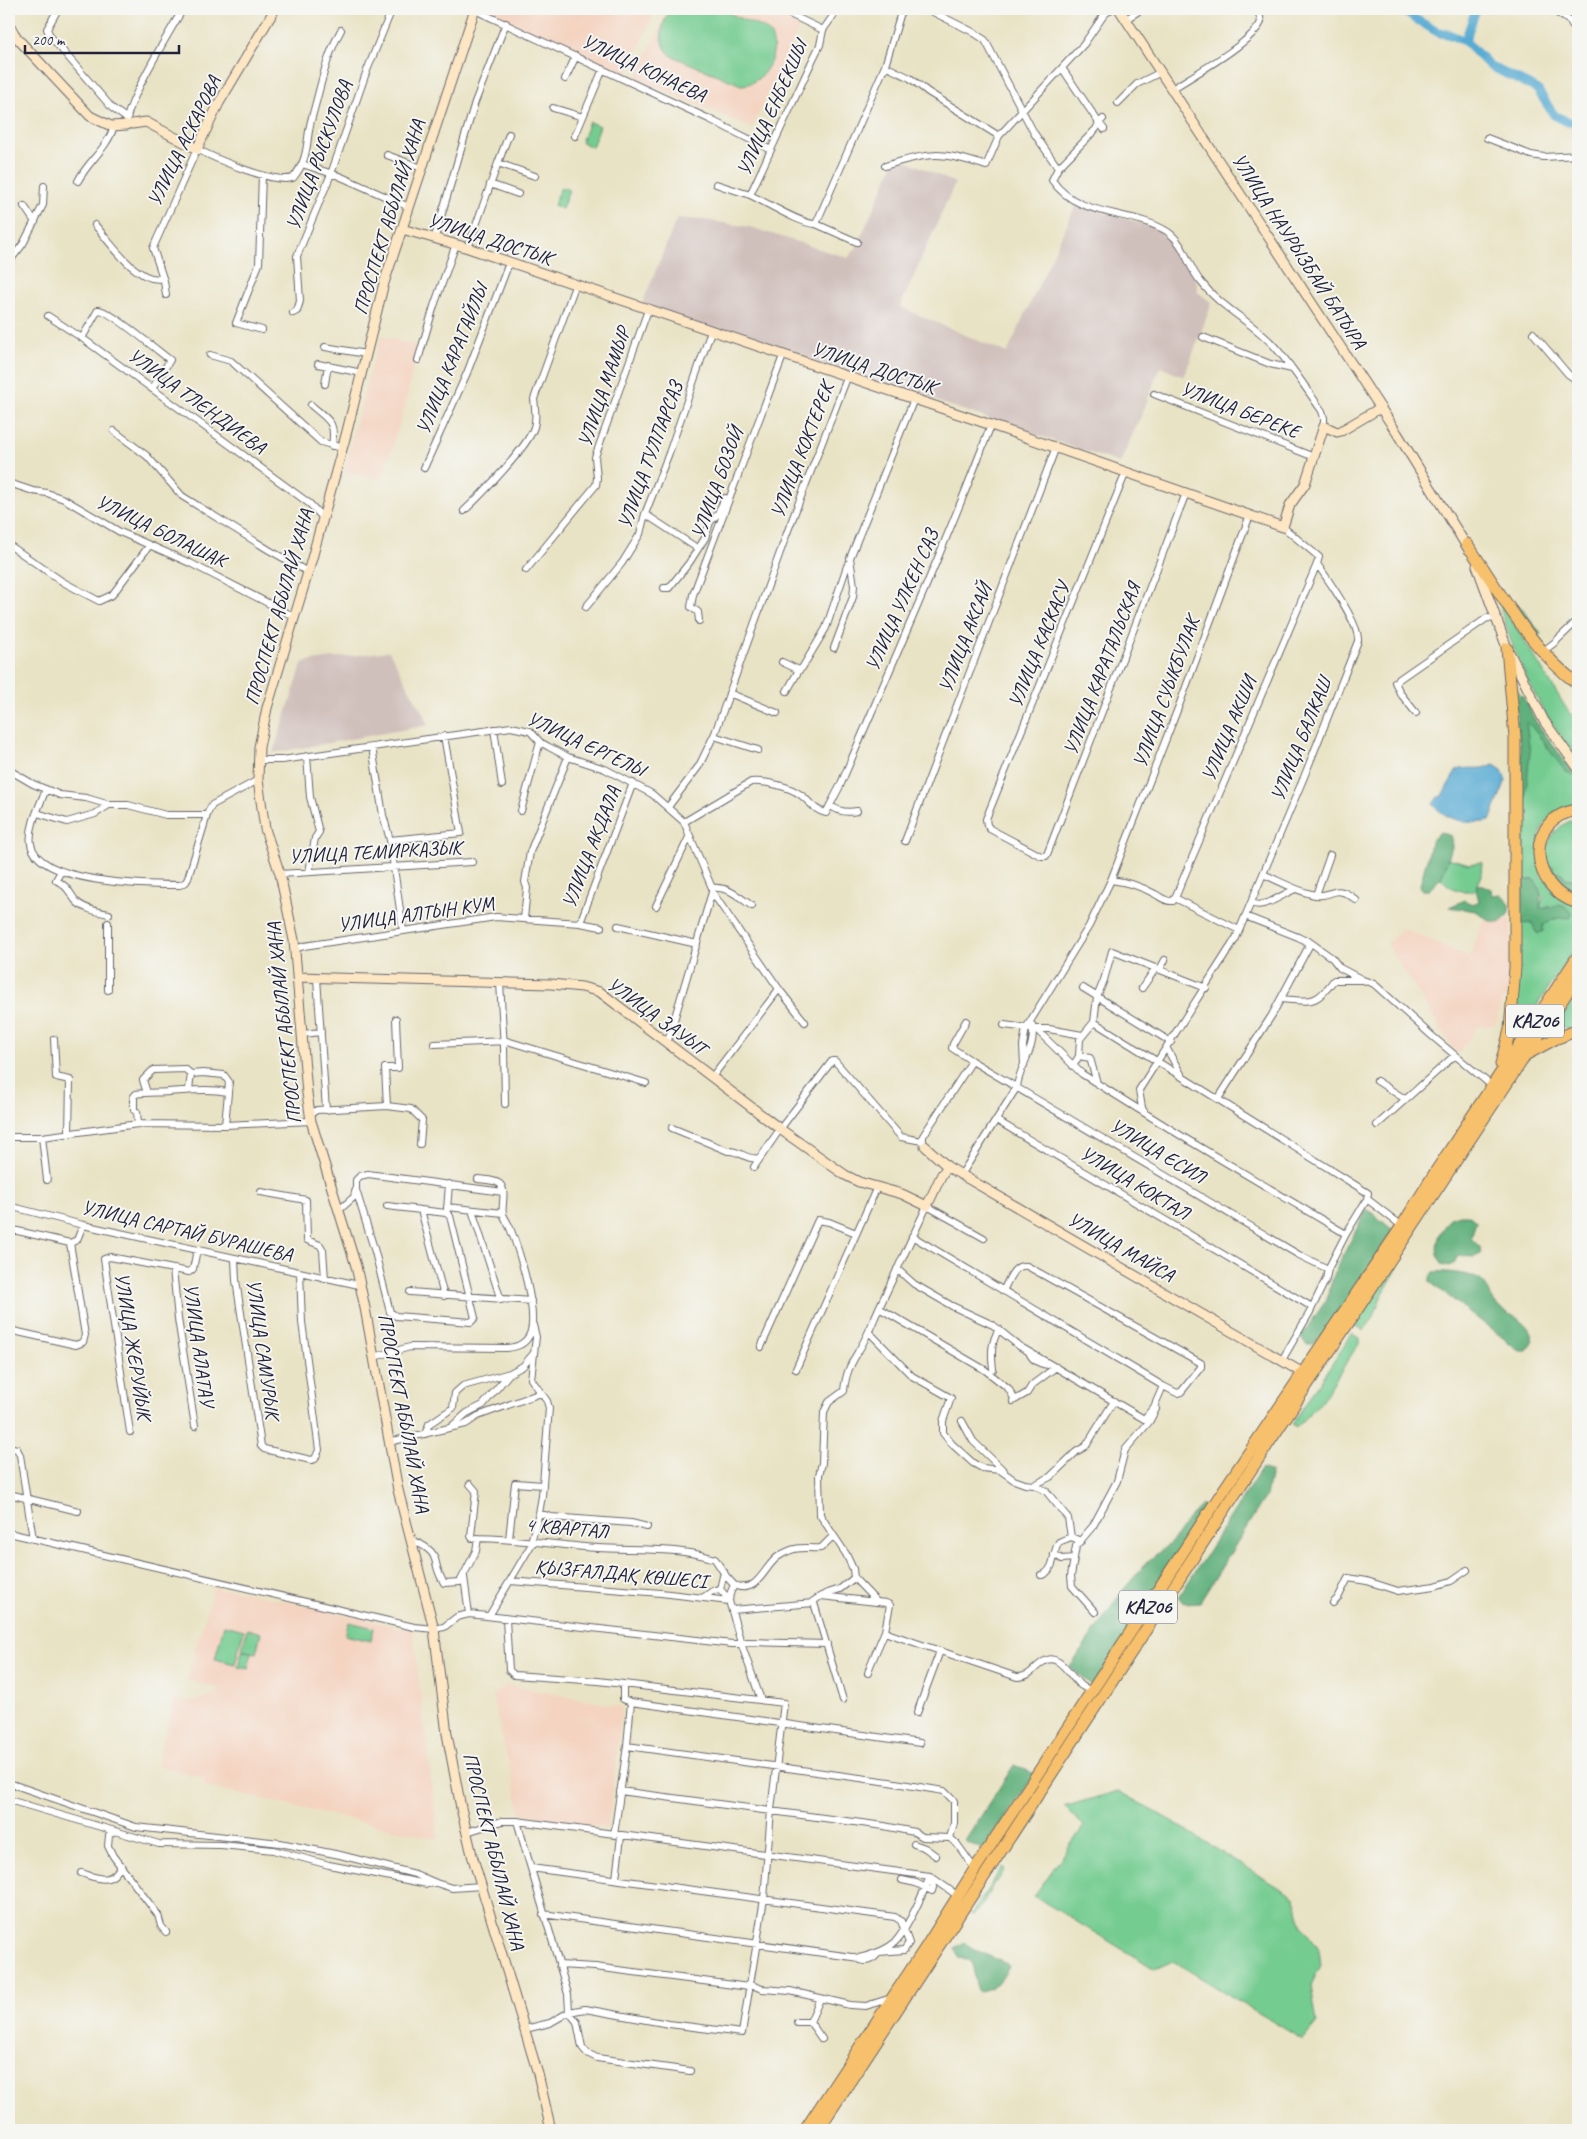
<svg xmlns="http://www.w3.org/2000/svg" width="1587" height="2139" viewBox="0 0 1587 2139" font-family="Caveat,sans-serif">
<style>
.built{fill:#f4d3c0}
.industrial{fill:#d0c0bc}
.green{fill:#75cc91;stroke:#4c7766}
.forest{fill:#60b07b;stroke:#41695b}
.water{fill:#58abd3;stroke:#3d6687}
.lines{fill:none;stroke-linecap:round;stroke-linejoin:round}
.river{stroke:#58abd3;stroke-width:9}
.street-casing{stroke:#68666b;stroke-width:8}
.secondary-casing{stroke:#68666b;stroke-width:11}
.highway-casing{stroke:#68666b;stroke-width:13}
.street{stroke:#fff;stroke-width:6}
.secondary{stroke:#fce6c4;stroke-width:9}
.highway{stroke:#f7c06c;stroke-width:11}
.labels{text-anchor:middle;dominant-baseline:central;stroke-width:4;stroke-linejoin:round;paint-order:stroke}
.shield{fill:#f6f6f2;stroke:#626272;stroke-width:1}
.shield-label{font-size:19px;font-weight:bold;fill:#22223b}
.street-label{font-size:20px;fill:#22223b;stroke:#f6f6f2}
</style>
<rect width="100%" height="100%" fill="#f6f6f2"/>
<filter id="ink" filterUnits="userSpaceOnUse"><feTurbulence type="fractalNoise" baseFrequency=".02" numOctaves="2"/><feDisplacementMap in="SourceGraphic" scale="10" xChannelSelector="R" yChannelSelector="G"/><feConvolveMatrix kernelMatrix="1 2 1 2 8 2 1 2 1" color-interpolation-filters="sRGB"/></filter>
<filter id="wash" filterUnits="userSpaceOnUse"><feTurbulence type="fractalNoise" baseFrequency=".0096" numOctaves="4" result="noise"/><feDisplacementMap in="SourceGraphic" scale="20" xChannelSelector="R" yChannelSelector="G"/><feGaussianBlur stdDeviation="1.12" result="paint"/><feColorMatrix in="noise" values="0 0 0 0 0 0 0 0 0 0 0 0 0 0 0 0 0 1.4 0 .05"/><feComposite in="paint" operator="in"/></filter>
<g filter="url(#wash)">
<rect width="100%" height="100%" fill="#e9e3c5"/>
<path class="built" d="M483,9H656L626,75Z
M668,9H761L799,27L752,128L636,79Z
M381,336L417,346L405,407L381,480L344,471L367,381Z
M1488,917L1511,920L1509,996L1502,999L1496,1024L1476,1028L1459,1053L1453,1048L1387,944L1403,928L1466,956L1471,955L1483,921Z
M214,1585L219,1586L218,1590L223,1591L227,1588L413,1630L438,1839L204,1786L205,1778L157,1765L175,1697L192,1702L219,1693L218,1688L187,1680Z
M506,1685L622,1707L608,1828L521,1814L492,1696Z"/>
<path class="industrial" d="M897,156L955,183L900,307L1007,353L1076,205L1152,226L1170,240L1178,251L1196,279L1198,292L1212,303L1184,377L1160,367L1144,409L1120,463L903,390L641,307L677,218L703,220L750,227L848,258L856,248Z
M389,651L429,725L273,753L303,662Z"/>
<path class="green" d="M672,9C687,9 706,6 719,9C729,12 739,18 748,22C754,24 761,26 766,30C784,44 767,85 741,85L672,56C657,44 660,23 672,9Z
M589,122L600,126L592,147L581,142Z
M561,187L569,190L562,209L554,205Z
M1498,598L1568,711L1578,722L1575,735L1578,739V758C1541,716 1511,653 1498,598Z
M1517,689L1536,722L1578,779V807C1564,805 1545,818 1541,832C1538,845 1541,863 1541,876L1578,906V943L1528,1019L1521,1022L1516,1020L1519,915L1532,922L1538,934L1546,922L1563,916L1567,917L1549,906L1544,909L1540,908L1543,898L1534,879L1521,881V754L1515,705Z
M1578,818V884L1575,879C1565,879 1557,877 1553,867L1548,865C1542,842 1557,824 1578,818Z
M1448,858L1469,864L1482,862L1481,877L1476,890C1460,893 1451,890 1441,878Z
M1578,994V1027L1569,1029L1557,1025Z
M1395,1265L1396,1271L1381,1297L1373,1319L1363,1331L1361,1328L1354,1326Z
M1352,1334L1359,1338V1343L1321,1402L1296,1427L1292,1424Z
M349,1622L374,1628L371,1641L345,1635Z
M224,1625L244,1630L235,1664L215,1659Z
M247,1629L261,1633L256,1653L252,1652L248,1669L238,1667L242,1651L251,1652L242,1650Z
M1118,1791L1170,1820L1295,1898L1303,1927L1319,1950L1321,1965L1311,1985L1317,2023L1303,2040L1173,1961L1155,1969L1034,1896L1084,1826L1064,1807Z
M1002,1867L1005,1869L997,1882L995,1881L982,1905L973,1915H971Z"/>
<path class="forest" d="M1516,605L1522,608L1541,634L1536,636L1514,606Z
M1522,695L1536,722L1575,775L1566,772L1532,727L1526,722L1530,752L1520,848L1521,754L1515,705Z
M1440,832L1451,836L1452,847L1441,878L1429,890H1422L1420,885L1432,840Z
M1548,865L1553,867L1555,873H1562L1566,879H1575L1578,884V898C1558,890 1555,884 1548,865Z
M1524,879L1528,881L1534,879C1542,891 1541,895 1540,908C1554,911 1555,897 1573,913L1570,918C1561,916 1550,919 1543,925V931L1538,934L1532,923L1523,924L1519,915V907L1524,903L1518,897L1521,881Z
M1478,884L1491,889L1492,895L1501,894C1513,904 1512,915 1499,923L1490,921L1476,911L1449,907L1465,900C1470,904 1473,905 1479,901L1476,890Z
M1367,1209L1393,1230L1331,1325L1313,1344H1306L1300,1338L1325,1302L1336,1269Z
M1459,1215H1468L1476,1221L1471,1238L1480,1247L1481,1254L1474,1257L1459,1256L1455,1263L1449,1266L1442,1264C1432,1247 1439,1233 1450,1218Z
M1433,1272C1446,1271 1468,1273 1480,1280C1489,1286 1489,1295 1494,1302C1508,1319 1531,1316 1533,1343L1527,1351H1520L1430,1282V1277Z
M1262,1468L1271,1472L1266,1496L1200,1602L1184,1603L1178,1598Z
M1202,1505L1209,1509L1093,1687L1070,1667L1123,1590L1148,1561L1173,1541L1188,1519Z
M1014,1765L1035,1774L985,1848L981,1849L965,1841Z
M965,1942L972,1948L1009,1965C1003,1979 996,1990 979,1992C973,1981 976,1971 970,1961L959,1958L955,1948Z"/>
<path class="water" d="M1494,765L1502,770L1506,780L1490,821C1471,825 1446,821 1433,804L1438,797H1441L1457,770C1470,766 1479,771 1494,765Z"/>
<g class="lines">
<path class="river" d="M1399,9L1439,33L1448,34L1465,41L1490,66L1537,89L1554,115L1568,122L1578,121
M1465,41L1476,9"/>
</g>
</g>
<g filter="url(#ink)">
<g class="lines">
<defs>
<path id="street" d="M58,9L47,29L50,36L112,108L126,118
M779,9L823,30
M927,9L971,31L985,40L1034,133L1058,168
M1551,9L1570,21L1578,35
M475,10L709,119L771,150
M1126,19L1142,9
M885,66L910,78L928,92L999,136
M1062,68L1099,123L1096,129L1058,168L1052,180C1078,219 1132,209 1168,232C1186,245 1187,266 1201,282C1222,309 1253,322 1275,347C1292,366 1307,390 1322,411L1324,418V426
M565,79L576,56
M1172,89C1192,76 1253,42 1261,22L1258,9
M1118,103L1137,84L1161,72
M553,108L583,117
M1103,119L1099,123L1104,129
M127,121C127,102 171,29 183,9
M575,136L603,69
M1487,138L1531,155L1544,157L1578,155
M387,155L422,168
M498,163L509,134
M302,164L339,176L409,207
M885,166C929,152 942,151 986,166L999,136L1084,44L1104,15L1111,9
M262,175L259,264L236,323L262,330
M78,181C88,161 108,148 114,126
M490,184L518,194
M716,184C727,188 739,191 750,195C766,202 802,225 816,224L857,242
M750,195L813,59L820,45L823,30L838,9
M24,206L35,222
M816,224L885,66L902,9
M95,225C110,242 138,285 163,278
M435,237L475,102L506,23
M468,248L498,163L535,176
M9,262L23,244L43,205L44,186
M166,295L164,281L153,248L197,149C216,159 273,184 293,178C311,156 305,140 312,117C321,86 325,59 341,30
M293,313L297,311L300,301L297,256L331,174L366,73L392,9
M48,316L82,338L227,443L310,504L323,518
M1533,333L1568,374L1578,381
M1203,337L1270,364L1292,369
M82,338L98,310C107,308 158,351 170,360L152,389
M325,347L366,354
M210,355L231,361L321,442L342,448
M418,360L434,306L456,244
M318,364L362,373
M325,384L328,365
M1154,394L1314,457
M311,405C329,421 336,421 332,446
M114,431L147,456L182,496L269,550L308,572
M424,468L467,373L509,263
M1126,472L986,819L987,825L990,829L1041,856H1046L1048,852L1186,493
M9,483L33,491L47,493L64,499L120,532L190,563L295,617
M464,511C481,495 528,447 534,427C537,418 535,408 534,399L575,286
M645,514L697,548
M12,547L63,582L99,601L112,595L149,546
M526,570L596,485L597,478L595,457L648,310
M664,588H669L689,563L705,538L710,522L717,515L725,498
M586,607L622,563L640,534L645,514L669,453L711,331
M699,621L698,612L691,607L693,595L783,356
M834,648L853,597L854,586L850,558L914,399
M1542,652L1554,643L1578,620
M782,662L799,670L802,668L826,628L847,566L850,562
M787,691L799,670
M729,693L777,713
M1416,713L1400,693L1395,682L1487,618L1496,619
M494,729L502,785
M714,736L758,750
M372,747L383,815L390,840L403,931
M307,756L310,797L319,832L315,838L309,872
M259,760H282L511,727L530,731L540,742L549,747L568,757L605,769L652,794L684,822L712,888V892L779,989L805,1022
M9,770L33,784L60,795L86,798L110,805H128L166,815H206
M46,789C40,805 28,827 31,844C38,884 149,885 180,885L186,882L188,878L208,812L212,805L258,780
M830,805C838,812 847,813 857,811
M668,807L699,766L715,733L787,533L847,378
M521,811L540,742
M37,813L67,822L95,814L109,805
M684,822L751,782C765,781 789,786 801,795C810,802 815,811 826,813L840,786C891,666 945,547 991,425
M390,840L461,833L444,736
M905,841L1056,447
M61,871L56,880C68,887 68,890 75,900C82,909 99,912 109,914
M280,874L472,862
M1263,874C1279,881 1295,890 1311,894C1333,900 1333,881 1356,900
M1111,880C1127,882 1141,886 1155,894C1161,897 1165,902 1173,901L1175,898L1317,564L1319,557L1283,527
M712,888C728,886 739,897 752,906
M1316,895L1330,855
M1175,898L1239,930
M1251,903C1265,910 1283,893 1296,889
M656,906L689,837
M524,919L527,888L525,882L530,852L568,757
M580,923L633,783
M618,926L697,944
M1307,940L1332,958L1340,968L1361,979
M295,949L304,946L496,917L580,923L601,927
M1160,969L1165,960
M317,978L326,1110
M500,983L504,1047L505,1104
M1083,988L1171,1042
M1142,988L1156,968
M108,990V923
M1281,999C1311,1001 1315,1006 1334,980H1363L1374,984L1432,1036L1492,1086
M1094,1022L1368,1193L1367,1199L1346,1234L1328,1269L1326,1279L1310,1312L1282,1360
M1004,1025L1036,1029L1082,1074L1188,1140L1346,1234
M1036,1029H1049L1082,1035
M303,1034L321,1032
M54,1039L56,1077L70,1080L69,1134
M434,1044L507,1041L646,1083
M667,1044L712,892
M1167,1049L1181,1074
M1079,1056L1090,1058L1097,1083
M972,1061L1299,1255L1328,1269
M1024,1065L1023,1046L1026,1028L1089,926L1111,880L1180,703L1250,515
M1073,1066L1079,1056L1080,1039L1094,1022L1097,997L1104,980L1112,951L1206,988
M712,1077L779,989
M1377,1081L1405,1099
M189,1089L191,1074
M147,1093L143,1080L153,1070L185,1069L191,1074L203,1073L224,1075L229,1082L225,1125
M1218,1099L1272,1015L1309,946L1306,941L1298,937L1245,916
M387,1106L385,1068H398L396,1019
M1145,1113L1142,1108L1139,1090L1236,938L1304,777L1358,641C1360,625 1327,578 1317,564
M310,1114L317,1110L387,1106L411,1109L422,1120L420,1144
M996,1120L1312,1307
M138,1124L137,1112L134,1110V1096L136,1094C147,1092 158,1093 168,1092C190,1091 206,1088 228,1092
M1377,1125L1454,1056
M672,1128L728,1151C740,1150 747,1161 759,1158
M9,1137H42L138,1124L225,1125L311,1121
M42,1137L47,1180
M923,1143V1136L972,1061L952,1048L953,1044L966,1021
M754,1167L780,1129L832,1061H835L901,1137L922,1141
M961,1175L1017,1087C1019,1066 1037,1048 1032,1025
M261,1192L306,1200L307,1240L320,1245L323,1250L325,1279
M1367,1199L1402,1226
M9,1206L83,1225L359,1285
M387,1206L446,1213L450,1216L475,1318L471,1322L396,1316L390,1312L375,1252L356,1190V1180L360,1176L368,1174L503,1192
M447,1207L503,1213
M421,1210L444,1296
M447,1210L449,1184
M472,1210L501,1300
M338,1211L354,1197L355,1192
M9,1229L70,1243L85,1335L83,1342L76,1345L9,1330
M912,1236C996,1287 1080,1336 1163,1386L1177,1393L1181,1392L1201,1367V1363L1027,1266C1013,1264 1009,1280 1003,1291
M984,1238L927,1206L879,1308L985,1370L1008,1388L1015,1400
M70,1243L77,1240L83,1225
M235,1259L236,1280L261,1446L264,1449L311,1460L315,1459L319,1450L302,1322L300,1273
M173,1269L178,1319L195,1426
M897,1269L914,1284L952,1306L993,1325L1019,1346L1144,1419L1154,1407L1163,1386
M410,1292L531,1301
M869,1332L912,1376L951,1398L943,1421V1433L952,1444L973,1463L982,1468L1000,1470L1014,1480L1025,1484L1034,1485L1046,1491L1068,1518L1071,1537L1081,1541
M761,1347L818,1220L829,1222L856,1233
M1029,1352C1032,1360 1040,1364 1048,1365
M374,1357L410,1347L507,1348C516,1347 524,1345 529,1336C540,1316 519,1250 510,1228C508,1223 505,1219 503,1214C501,1206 507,1191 500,1184C495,1180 485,1180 478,1179
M796,1369L877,1187
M993,1369C991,1354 991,1342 999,1329
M1013,1401L1027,1393L1032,1385L1056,1367
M962,1421L973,1441L1004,1471
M451,1427L467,1413L483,1405L509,1374
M130,1432L104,1259L110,1257L189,1272L193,1269L197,1250
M425,1434L429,1424L453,1408L455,1393L463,1386L510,1373L523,1366L534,1353
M389,1442L466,1424L478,1416L541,1393
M9,1447L17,1449L20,1455L33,1539
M470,1484L476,1491L471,1536L472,1538C515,1538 556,1545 598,1548C636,1550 679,1547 715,1559L726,1576L734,1585L730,1594L729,1601L741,1643L761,1700
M1034,1485L1050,1477L1076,1452L1086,1446L1114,1401
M9,1494L78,1511
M539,1513L551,1517L631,1523L647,1527
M9,1533L414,1627L434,1629L444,1627L457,1617L469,1614L732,1644L748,1642L827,1644
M509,1539L515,1483L543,1485
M412,1540C445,1555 429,1559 444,1583L460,1582L476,1551L478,1538
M531,1542L539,1513L542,1496L549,1408L547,1401L531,1379L536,1337L533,1325
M1054,1554L1062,1559L1074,1558
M724,1572L720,1589L729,1600
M1041,1575L1045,1574C1056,1566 1052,1552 1059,1542L1071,1537
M464,1577L469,1614
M854,1578L877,1602
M510,1581L661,1593L729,1601
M734,1585C758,1596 764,1565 779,1556C797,1545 802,1549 821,1548L833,1536
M825,1594L840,1589L854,1578L853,1569L846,1554L820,1515L819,1475L822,1463L824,1412L829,1402L844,1391C846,1368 854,1360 864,1341C870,1330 874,1319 879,1308
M704,1597L714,1590L720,1589
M812,1602L821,1596L886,1603L890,1605L885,1631L890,1634L1017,1677C1031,1677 1032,1669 1043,1662C1058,1651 1070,1676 1079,1684C1083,1687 1088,1689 1093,1692
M1333,1603L1338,1598L1348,1578L1367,1581L1398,1591L1435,1586L1451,1581L1467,1570
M732,1610L814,1603L843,1700
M1095,1612L1072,1586L1071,1576L1076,1546L1093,1526L1117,1481L1125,1450L1149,1422L1156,1409
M489,1616L533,1542
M506,1619L509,1670L514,1675L598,1681L784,1703L771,1810L764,1899L742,2033L669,2024L585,2009L569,2012L550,2023L525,2029
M868,1673L870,1666L885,1631
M631,1702L920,1743
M917,1713L940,1651
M627,1746L889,1782L944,1791L954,1801V1823L950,1838
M9,1783L136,1827L280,1843L340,1855L415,1874L436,1883L452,1888L482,1886
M620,1791L884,1826L914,1832L923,1837L950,1838L957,1844L975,1869
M9,1800L159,1844L221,1845L273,1850L329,1865L427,1884L435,1883
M517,1821L568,1994L569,2012L577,2022L582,2047L587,2053L597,2058L690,2071
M115,1831L109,1835L108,1846L113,1856L158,1915L161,1926L166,1932
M467,1832L502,1821H517L930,1876L958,1896
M614,1835L627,1746L631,1702L623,1699V1685
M914,1844L925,1848L936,1856
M531,1868L895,1917L901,1921L909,1943L904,1950L879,1952C873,1961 864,1964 854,1957
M81,1873C98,1878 111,1886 121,1865
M616,1879L621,1836
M902,1880L916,1883L932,1891L934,1884L929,1882
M543,1914L859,1958C871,1955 886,1951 895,1942C906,1931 924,1892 930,1876
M559,1965L595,1967L749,1987
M749,1984L762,1989L790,1991L850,2005L866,2006L891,1998
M820,1999L810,2022L822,2039
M797,2022H810"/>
<path id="secondary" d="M475,9L384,283L346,435L309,569L267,708L259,747L258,780L265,829L280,874L294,940L307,1093L311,1121L356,1266L365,1308L398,1490L434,1629L447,1734L461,1808L472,1855L538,2074L551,2130
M1119,9L1397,433L1469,550
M9,24L16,37L90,116L111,126L127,125
M132,124L146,122L197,149L219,103L275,9
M402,229L468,248L991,425L1283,527L1290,505L1305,484L1324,426L1337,432L1341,431L1380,408
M1477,566L1507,648L1532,697L1544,721L1578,768
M297,977L551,984L582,987L600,992L780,1129L845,1175L859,1182L902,1194L927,1206L942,1174L948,1167
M925,1146L948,1167L1303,1373"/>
<path id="highway" d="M1467,544C1501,593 1530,649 1578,684
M1578,810C1522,817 1530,890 1578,903
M1529,1053L1555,1039L1578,1030
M1501,1064L1510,1030L1515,968V737L1507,648
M805,2130L928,1944L975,1869L1219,1497L1402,1226L1438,1168L1578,956
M818,2130L1223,1512L1578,976"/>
</defs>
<use href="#street" class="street-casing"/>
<use href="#secondary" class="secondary-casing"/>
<use href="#highway" class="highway-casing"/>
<use href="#street" class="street"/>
<use href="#secondary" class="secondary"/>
<use href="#highway" class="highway"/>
</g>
</g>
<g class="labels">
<g class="shield">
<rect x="1506" y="1004.5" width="58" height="33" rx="4"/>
<rect x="1119" y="1590.5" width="58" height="33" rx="4"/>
</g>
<g class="shield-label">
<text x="1535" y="1021">KАZ06</text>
<text x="1148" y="1607">KАZ06</text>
</g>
<g class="street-label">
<text transform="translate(644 68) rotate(25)">УЛИЦА КОНАЕВА</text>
<text transform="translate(772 108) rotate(-66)">УЛИЦА ЕНБЕКШЫ</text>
<text transform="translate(184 141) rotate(-64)">УЛИЦА АСКАРОВА</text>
<text transform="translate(319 155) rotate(-70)">УЛИЦА РЫСКУЛОВА</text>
<text transform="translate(389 217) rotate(-73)">ПРОСПЕКТ АБЫЛАЙ ХАНА</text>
<text transform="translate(490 239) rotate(18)">УЛИЦА ДОСТЫК</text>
<text transform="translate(1299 251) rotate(57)">УЛИЦА НАУРЫЗБАЙ БАТЫРА</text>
<text transform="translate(452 359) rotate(-68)">УЛИЦА КАРАГАЙЛЫ</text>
<text transform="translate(874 368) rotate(18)">УЛИЦА ДОСТЫК</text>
<text transform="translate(604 387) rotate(-71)">УЛИЦА МАМЫР</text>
<text transform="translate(197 401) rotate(36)">УЛИЦА ТЛЕНДИЕВА</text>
<text transform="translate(1240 410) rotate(21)">УЛИЦА БЕРЕКЕ</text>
<text transform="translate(802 450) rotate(-69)">УЛИЦА КОКТЕРЕК</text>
<text transform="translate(650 455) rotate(-70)">УЛИЦА ТУЛПАРСАЗ</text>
<text transform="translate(717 483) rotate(-70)">УЛИЦА БОЗОЙ</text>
<text transform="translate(161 531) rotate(26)">УЛИЦА БОЛАШАК</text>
<text transform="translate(902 600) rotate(-66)">УЛИЦА УЛКЕН САЗ</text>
<text transform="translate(279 607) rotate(-74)">ПРОСПЕКТ АБЫЛАЙ ХАНА</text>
<text transform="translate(965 638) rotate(-69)">УЛИЦА АКСАЙ</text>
<text transform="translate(1039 645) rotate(-68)">УЛИЦА КАСКАСУ</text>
<text transform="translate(1102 669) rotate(-69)">УЛИЦА КАРАТАЛЬСКАЯ</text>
<text transform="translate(1166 692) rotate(-70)">УЛИЦА СУЫКБУЛАК</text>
<text transform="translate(1229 729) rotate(-67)">УЛИЦА АКШИ</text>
<text transform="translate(1301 739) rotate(-68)">УЛИЦА БАЛКАШ</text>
<text transform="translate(586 744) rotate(25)">УЛИЦА ЕРГЕЛЫ</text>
<text transform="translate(591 847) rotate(-69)">УЛИЦА АКДАЛА</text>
<text transform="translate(375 852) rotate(-3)">УЛИЦА ТЕМИРКАЗЫК</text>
<text transform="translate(416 914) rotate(-8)">УЛИЦА АЛТЫН КУМ</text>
<text transform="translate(657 1016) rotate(36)">УЛИЦА ЗАУЫТ</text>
<text transform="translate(284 1023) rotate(-96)">ПРОСПЕКТ АБЫЛАЙ ХАНА</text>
<text transform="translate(1158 1151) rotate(31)">УЛИЦА ЕСИЛ</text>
<text transform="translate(1135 1183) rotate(31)">УЛИЦА КОКТАЛ</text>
<text transform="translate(187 1231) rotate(13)">УЛИЦА САРТАЙ БУРАШЕВА</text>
<text transform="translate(1121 1247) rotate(30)">УЛИЦА МАЙСА</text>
<text transform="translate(199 1345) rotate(82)">УЛИЦА АЛАТАУ</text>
<text transform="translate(133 1346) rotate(81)">УЛИЦА ЖЕРУЙЫК</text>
<text transform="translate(263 1349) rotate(82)">УЛИЦА САМУРЫК</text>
<text transform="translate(404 1413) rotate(79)">ПРОСПЕКТ АБЫЛАЙ ХАНА</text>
<text transform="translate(567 1528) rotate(5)">4 КВАРТАЛ</text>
<text transform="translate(621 1574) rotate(5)">ҚЫЗҒАЛДАҚ КӨШЕСІ</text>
<text transform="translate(494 1851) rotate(76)">ПРОСПЕКТ АБЫЛАЙ ХАНА</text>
</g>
</g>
<rect width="1587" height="2139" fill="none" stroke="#f6f6f2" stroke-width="30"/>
<path d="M25 45v8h154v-8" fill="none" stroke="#22223b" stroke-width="2.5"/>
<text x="32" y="45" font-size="15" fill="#22223b" stroke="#f6f6f2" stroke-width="4" paint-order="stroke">200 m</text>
</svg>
